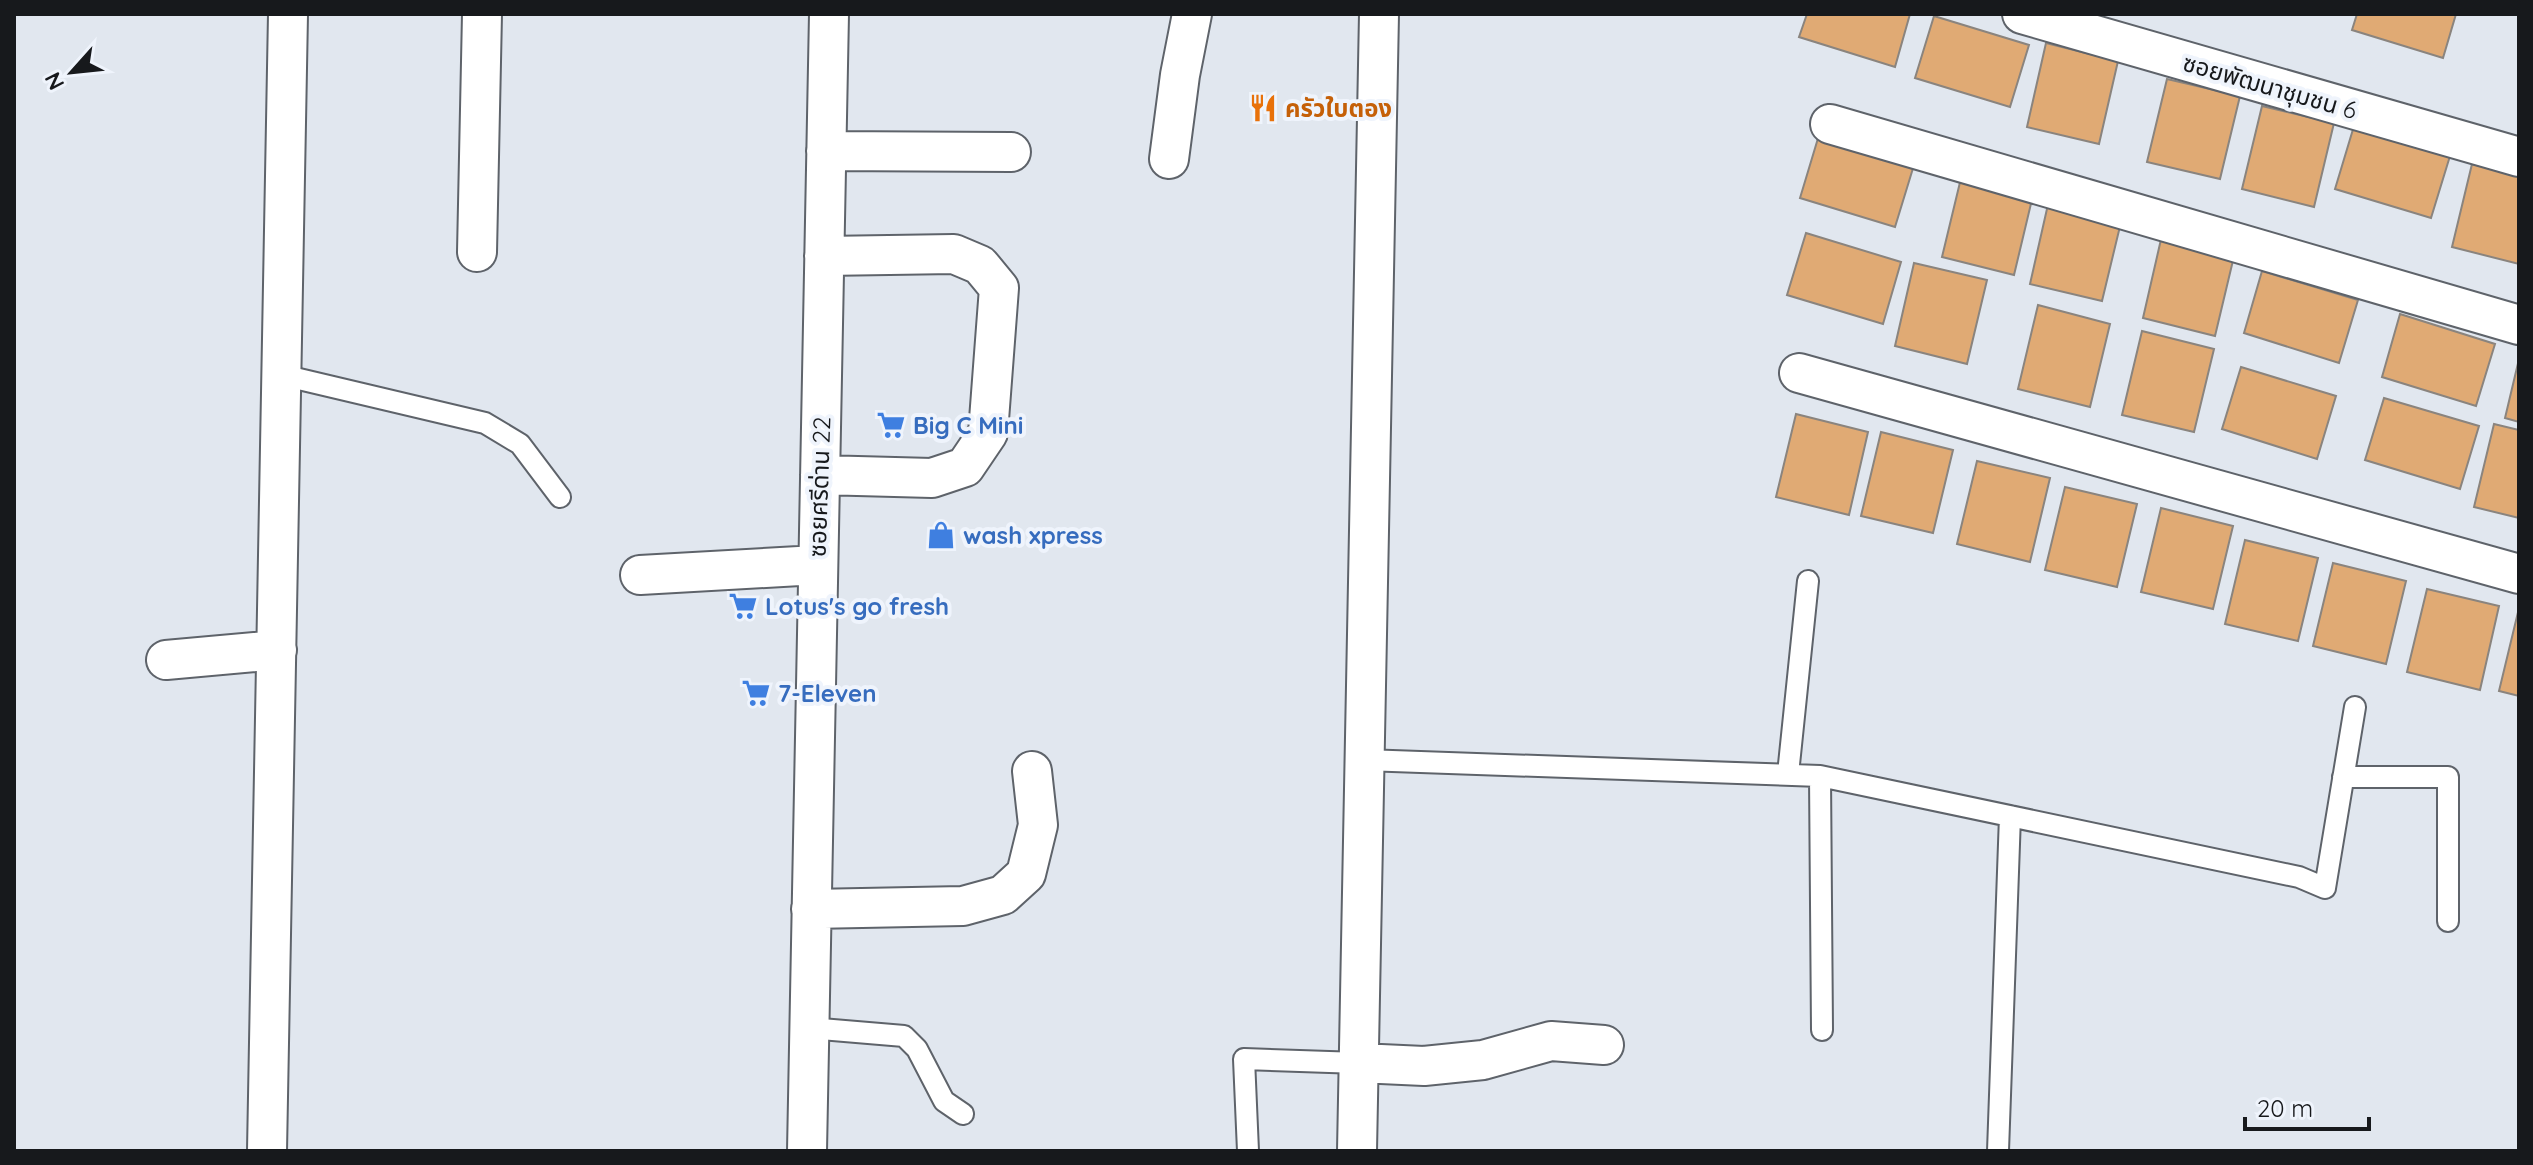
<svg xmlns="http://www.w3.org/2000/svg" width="2533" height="1165" viewBox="0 0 2533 1165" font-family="Quicksand,'Noto Sans Thai',sans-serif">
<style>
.building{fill:#e0aa74;stroke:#8a847e;stroke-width:2}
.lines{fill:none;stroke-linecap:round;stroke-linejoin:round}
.service-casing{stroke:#5e636a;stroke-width:24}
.minor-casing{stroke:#5e636a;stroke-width:42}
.service{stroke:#fff;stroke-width:20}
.minor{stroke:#fff;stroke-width:38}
.labels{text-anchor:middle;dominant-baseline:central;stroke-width:8;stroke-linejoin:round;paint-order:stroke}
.street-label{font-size:24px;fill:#17191c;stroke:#eff4fc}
.food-label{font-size:24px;font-weight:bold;fill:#c56008;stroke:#eff4fc;text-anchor:start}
.shop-label{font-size:24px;font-weight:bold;fill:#366cbe;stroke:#eff4fc;text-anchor:start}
</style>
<rect width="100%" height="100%" fill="#e1e7ef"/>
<path class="building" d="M1807,14H1910L1895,67L1799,37Z
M2357,14H2456L2443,58L2352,30Z
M1934,16L2029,45L2010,107L1915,78Z
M2046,43L2118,61L2099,144L2027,127Z
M2167,79L2240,96L2220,179L2147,162Z
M2262,106L2334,123L2314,207L2242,189Z
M2354,126L2450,156L2431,218L2335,189Z
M1819,135L1914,165L1895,227L1800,198Z
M2472,164L2519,175V264L2452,247Z
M1962,174L2034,191L2014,275L1942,257Z
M2049,200L2122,218L2102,301L2030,284Z
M1806,233L1901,262L1883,324L1787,295Z
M2162,235L2235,252L2215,336L2143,318Z
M1914,263L1987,280L1967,364L1895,346Z
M2262,271L2358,300L2339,363L2244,333Z
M2038,305L2110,324L2090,407L2018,389Z
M2400,314L2495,344L2476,406L2382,377Z
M2142,331L2214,349L2194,432L2122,415Z
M2519,359V422L2505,418Z
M2241,367L2336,396L2317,459L2222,429Z
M2384,398L2479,426L2460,489L2365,460Z
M1796,414L1868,432L1849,515L1776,497Z
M2494,424L2519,430V518L2474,507Z
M1881,432L1953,450L1933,533L1861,516Z
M1977,461L2050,478L2030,562L1957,544Z
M2065,487L2137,504L2117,587L2045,570Z
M2161,508L2233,526L2213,609L2141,592Z
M2245,540L2318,558L2298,641L2225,624Z
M2333,563L2406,581L2386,664L2313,646Z
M2427,589L2499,606L2480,690L2407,672Z
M2519,608V696L2499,691Z"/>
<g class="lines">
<defs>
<path id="service" d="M282,375L485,423L520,444L560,497
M1364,760L1820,776L2299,877L2325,888L2355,707
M1788,774L1808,581
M1820,776L1822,1030
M2343,777H2448V921
M809,1028L904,1036L917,1049L944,1101L963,1114
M1248,1151L1244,1059L1359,1063
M1998,1151L2010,816"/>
<path id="minor" d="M2022,14L2519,157
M1830,124L2519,325
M826,151L1011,152
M1169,159L1180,75L1192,14
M477,252L482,14
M1799,373L2519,574
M820,475L932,478L965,467L988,433L999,288L980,265L954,254L824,256
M640,575L817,565
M166,660L277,650
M811,909L963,906L1003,895L1026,874L1038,825L1032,771
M1359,1063L1424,1066L1483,1060L1551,1041L1604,1045
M267,1151L288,14
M807,1151L829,14
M1357,1151L1379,14"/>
</defs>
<use href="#service" class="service-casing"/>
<use href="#minor" class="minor-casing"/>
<use href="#service" class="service"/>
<use href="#minor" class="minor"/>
</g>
<defs>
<symbol id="restaurant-bare" viewBox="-9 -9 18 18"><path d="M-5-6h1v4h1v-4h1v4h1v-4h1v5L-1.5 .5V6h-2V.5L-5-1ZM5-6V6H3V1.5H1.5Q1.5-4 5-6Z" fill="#e8710a" stroke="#eff4fc" stroke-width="2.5" paint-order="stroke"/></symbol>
<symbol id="supermarket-bare" viewBox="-9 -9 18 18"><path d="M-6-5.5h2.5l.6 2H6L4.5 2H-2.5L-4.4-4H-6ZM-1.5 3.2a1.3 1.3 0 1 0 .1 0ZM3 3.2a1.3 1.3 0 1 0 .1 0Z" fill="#3f7fe0" stroke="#eff4fc" stroke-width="2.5" paint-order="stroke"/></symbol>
<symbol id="shop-bare" viewBox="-9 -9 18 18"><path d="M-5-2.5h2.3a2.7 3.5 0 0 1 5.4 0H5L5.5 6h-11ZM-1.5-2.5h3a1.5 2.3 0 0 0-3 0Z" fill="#3f7fe0" stroke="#eff4fc" stroke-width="2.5" paint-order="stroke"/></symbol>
</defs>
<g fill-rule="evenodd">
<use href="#restaurant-bare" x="1243" y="88" width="40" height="40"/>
<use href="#supermarket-bare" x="871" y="405" width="40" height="40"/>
<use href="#shop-bare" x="921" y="515" width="40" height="40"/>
<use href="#supermarket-bare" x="723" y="586" width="40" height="40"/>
<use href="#supermarket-bare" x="736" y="673" width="40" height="40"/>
</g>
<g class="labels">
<g class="street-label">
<text transform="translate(2270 86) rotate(16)">ซอยพัฒนาชุมชน 6</text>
<text transform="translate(819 487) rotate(-88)">ซอยศรีด่าน 22</text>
</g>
<g class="food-label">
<text x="1285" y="108">ครัวใบตอง</text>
</g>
<g class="shop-label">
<text x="913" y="425">Big C Mini</text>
<text x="963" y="535">wash xpress</text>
<text x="765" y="606">Lotus's go fresh</text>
<text x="778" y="693">7-Eleven</text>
</g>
</g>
<rect width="2533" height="1165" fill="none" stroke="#17191c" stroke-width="32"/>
<g transform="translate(72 72) rotate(243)" stroke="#eff4fc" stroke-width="6" paint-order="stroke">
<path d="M0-6L14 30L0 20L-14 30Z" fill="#17191c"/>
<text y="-12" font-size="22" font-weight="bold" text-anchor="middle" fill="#17191c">N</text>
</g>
<path d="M2245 1117v12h124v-12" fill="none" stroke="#17191c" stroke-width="4"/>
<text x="2257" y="1117" font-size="24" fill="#17191c" stroke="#eff4fc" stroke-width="6" paint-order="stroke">20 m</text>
</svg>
